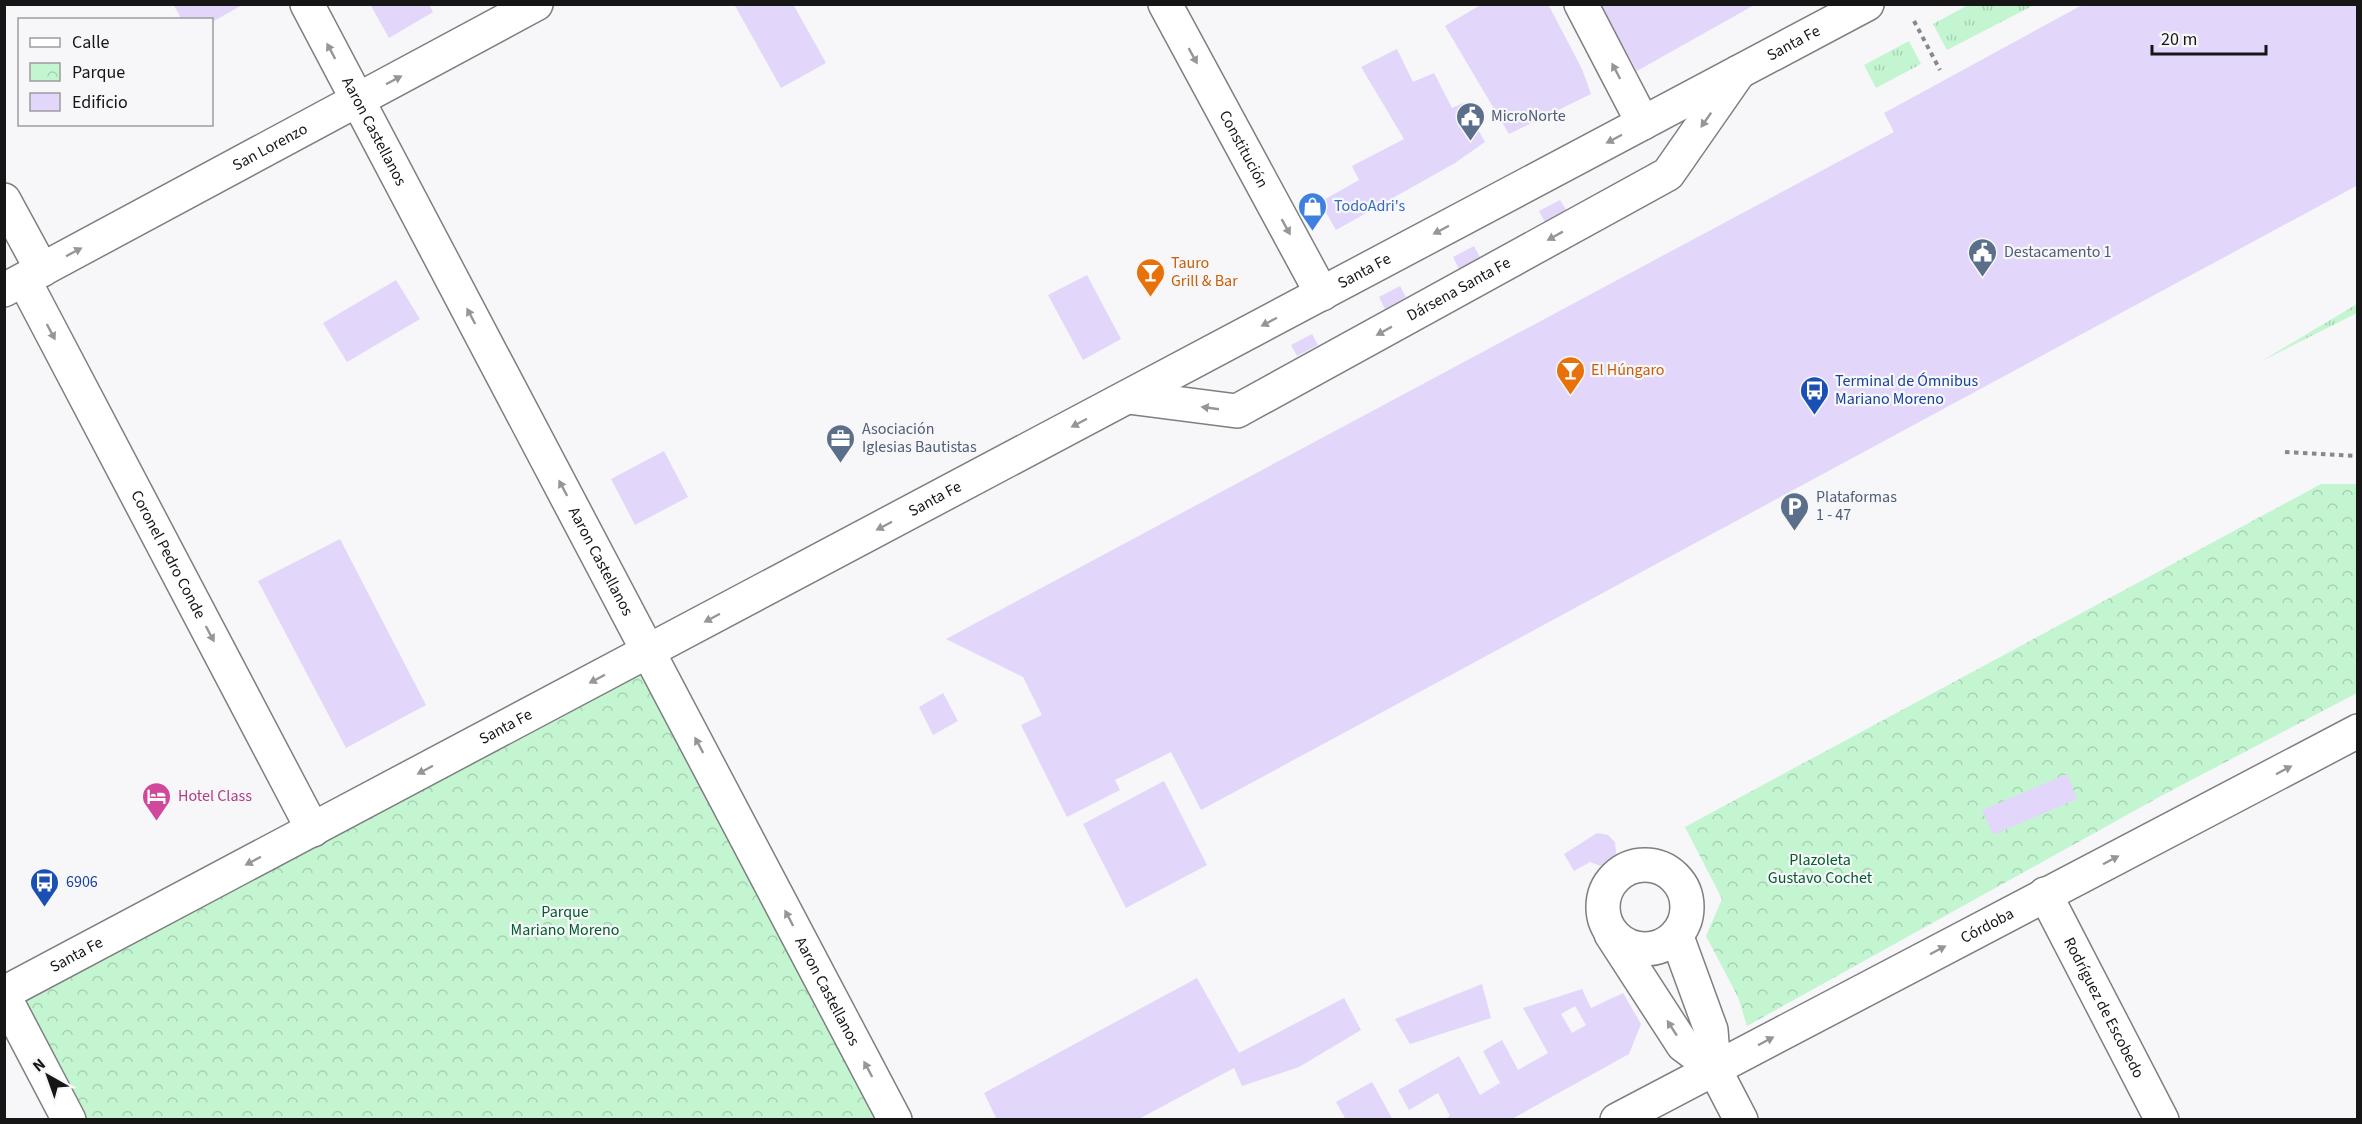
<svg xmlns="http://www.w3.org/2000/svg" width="2362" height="1124" viewBox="0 0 2362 1124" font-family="'Source Sans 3',sans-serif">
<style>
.grass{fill:url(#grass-tufts)}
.park{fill:url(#park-crowns)}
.building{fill:#e2d7fa;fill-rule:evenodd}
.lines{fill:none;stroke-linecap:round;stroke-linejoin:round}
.minor-casing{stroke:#7f7e81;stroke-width:36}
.major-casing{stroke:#7f7e81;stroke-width:36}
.path{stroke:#88888a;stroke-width:4;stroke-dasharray:4.5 4.5;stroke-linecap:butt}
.minor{stroke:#fff;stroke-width:33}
.major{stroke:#fff;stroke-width:33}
.oneway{fill:#969697}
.labels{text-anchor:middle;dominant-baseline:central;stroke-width:4.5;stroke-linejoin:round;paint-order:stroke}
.street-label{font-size:16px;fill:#161617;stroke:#f7f6f9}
.service-label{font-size:16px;fill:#4e5e75;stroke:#f7f6f9;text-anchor:start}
.shop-label{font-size:16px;fill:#366cbe;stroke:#f7f6f9;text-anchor:start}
.food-label{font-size:16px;fill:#c56008;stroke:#f7f6f9;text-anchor:start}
.transit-label{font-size:16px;fill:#164399;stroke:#f7f6f9;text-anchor:start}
.hotel-label{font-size:16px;fill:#b23c85;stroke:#f7f6f9;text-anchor:start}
.park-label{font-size:16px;fill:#005d2d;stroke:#f7f6f9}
</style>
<defs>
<pattern id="grass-tufts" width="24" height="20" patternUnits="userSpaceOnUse" patternTransform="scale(1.5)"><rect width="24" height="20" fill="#c3f6d0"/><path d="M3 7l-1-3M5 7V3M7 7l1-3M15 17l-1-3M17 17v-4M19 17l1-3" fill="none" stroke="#a7d2b2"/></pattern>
<pattern id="park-crowns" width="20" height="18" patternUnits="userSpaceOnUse" patternTransform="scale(1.5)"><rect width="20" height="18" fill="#c3f6d0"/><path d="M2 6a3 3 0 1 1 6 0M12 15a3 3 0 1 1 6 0" fill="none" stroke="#a7d2b2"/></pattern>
</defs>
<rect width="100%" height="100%" fill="#f7f6f9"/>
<path class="grass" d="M1970,4H2034V5L1947,50L1933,24Z
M1909,41L1921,64L1876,88L1864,65Z
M2357,304V313L2260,362Z"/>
<path class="park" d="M2321,484H2357V693L2161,796L1747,1026L1738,997L1706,936L1722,899L1685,827Z
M649,651L895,1119H69L5,993Z"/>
<path class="building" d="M173,4H244L212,22V20H182Z
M370,4H429L433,12L389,38Z
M734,4H793L826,63L781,88Z
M1482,4H1548L1582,69L1591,94L1509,134L1445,26Z
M1600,4H1756L1637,71Z
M2084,4H2358V185L1201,810L1171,752L1115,780L1120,790L1067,817L1021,725L1042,715L1023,677L946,639L1894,132L1884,113Z
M1397,49L1413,82L1434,73L1452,108L1463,103L1485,142L1455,163L1336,230L1320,202L1359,180L1352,166L1404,139L1361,67Z
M1560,200L1566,210L1545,222L1539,211Z
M1474,246L1480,257L1459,269L1453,257Z
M1087,275L1121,339L1083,360L1048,295Z
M396,280L420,319L347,362L323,323Z
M1400,286L1406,297L1385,309L1379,297Z
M1312,334L1318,345L1297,356L1291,345Z
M664,451L688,497L635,525L611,479Z
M340,539L426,705L346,748L258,581Z
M943,693L958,721L933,735L919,707Z
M2067,774L2077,799L1993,835L1982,810Z
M1164,781L1207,865L1126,908L1083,824Z
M1597,833L1608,835L1615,842L1616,853L1610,862L1600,866L1590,862L1574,871L1564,854Z
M1197,978L1239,1053L1344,998L1361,1030L1299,1067L1242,1086L1234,1068L1137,1120H997L984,1093Z
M1482,984L1491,1018L1410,1044L1395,1019Z
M1582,989L1591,1008L1623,993L1641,1024L1629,1054L1510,1120H1443L1450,1116L1438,1093L1409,1110L1398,1090L1459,1056L1480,1095L1500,1083L1483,1051L1502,1040L1518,1070L1548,1053L1523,1008ZM1575,1006L1586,1025L1572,1033L1561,1014Z
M1372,1082L1393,1120H1346L1336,1102Z"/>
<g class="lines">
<defs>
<g id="minor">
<path id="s1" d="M307,4L895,1120"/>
<path id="s2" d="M1165,4L1322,294"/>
<path d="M1581,4L1643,123"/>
<path d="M4,200L42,270"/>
<path id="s3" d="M24,280L313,830"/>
<path id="s4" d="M4,290L536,4"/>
<path id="s5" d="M1128,397L1237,411L1668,174L1739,72"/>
<circle cx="1645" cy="907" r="42"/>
<path id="s6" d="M2045,894L2162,1120"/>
<path d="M1611,934L1683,1045L1714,1068"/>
<path d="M1677,937L1711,1030L1714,1068L1741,1120"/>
<path d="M4,996L69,1120"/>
</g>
<g id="major">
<path id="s7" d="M4,993L1867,4"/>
<path id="s8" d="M1617,1120L2358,731"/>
</g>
</defs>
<use href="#minor" class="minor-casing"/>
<use href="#major" class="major-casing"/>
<path class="path" d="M1914,21L1940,70
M2285,452L2358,456"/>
<use href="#minor" class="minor"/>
<use href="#major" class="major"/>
</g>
<defs><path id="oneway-solid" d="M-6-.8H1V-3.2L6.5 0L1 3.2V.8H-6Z" transform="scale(1.5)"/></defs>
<g class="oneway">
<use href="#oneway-solid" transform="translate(331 51) rotate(-118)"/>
<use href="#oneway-solid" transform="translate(1193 56) rotate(61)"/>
<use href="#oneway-solid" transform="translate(1616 71) rotate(-118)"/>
<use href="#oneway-solid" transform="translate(394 80) rotate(-28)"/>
<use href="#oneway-solid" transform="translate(1706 120) rotate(125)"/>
<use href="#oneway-solid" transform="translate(1614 139) rotate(152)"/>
<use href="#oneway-solid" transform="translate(1286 227) rotate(61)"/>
<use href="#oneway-solid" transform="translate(1441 230) rotate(152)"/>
<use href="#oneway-solid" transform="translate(1555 236) rotate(151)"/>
<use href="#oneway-solid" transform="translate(74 252) rotate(-28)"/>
<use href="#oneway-solid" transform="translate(471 316) rotate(-118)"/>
<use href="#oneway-solid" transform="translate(1269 322) rotate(152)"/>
<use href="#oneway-solid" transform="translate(1384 331) rotate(151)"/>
<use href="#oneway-solid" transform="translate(51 332) rotate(62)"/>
<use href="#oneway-solid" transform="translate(1210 408) rotate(-172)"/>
<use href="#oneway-solid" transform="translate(1079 423) rotate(152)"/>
<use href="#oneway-solid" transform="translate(563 488) rotate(-118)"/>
<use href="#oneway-solid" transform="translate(884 526) rotate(152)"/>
<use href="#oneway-solid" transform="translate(712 618) rotate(152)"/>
<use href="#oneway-solid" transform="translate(210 634) rotate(62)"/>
<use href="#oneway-solid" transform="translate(597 679) rotate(152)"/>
<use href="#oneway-solid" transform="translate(699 745) rotate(-118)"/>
<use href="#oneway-solid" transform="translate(425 770) rotate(152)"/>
<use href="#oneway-solid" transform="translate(2284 770) rotate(-28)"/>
<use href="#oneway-solid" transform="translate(2111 860) rotate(-28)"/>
<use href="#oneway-solid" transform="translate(253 861) rotate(152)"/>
<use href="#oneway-solid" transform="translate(789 918) rotate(-118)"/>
<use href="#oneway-solid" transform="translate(1938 950) rotate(-28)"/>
<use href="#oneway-solid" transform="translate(1672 1028) rotate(-123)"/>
<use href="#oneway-solid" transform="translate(1766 1041) rotate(-28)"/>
<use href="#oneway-solid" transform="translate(868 1069) rotate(-118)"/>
</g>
<defs>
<symbol id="civic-pin" viewBox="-11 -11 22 30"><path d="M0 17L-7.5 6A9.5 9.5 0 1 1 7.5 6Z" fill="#5c6f8a" stroke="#f7f6f9"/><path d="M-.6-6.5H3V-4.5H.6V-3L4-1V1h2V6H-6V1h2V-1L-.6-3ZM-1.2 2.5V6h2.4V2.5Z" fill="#fff"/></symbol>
<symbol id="shop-pin" viewBox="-11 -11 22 30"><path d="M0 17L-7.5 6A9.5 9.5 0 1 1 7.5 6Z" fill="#3f7fe0" stroke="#f7f6f9"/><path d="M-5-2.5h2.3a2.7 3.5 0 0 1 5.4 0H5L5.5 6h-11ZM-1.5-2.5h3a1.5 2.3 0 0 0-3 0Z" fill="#fff"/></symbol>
<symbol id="bar-pin" viewBox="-11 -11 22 30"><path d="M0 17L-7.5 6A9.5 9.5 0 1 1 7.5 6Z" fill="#e8710a" stroke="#f7f6f9"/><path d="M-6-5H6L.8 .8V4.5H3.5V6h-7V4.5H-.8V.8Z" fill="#fff"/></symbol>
<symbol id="bus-pin" viewBox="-11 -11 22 30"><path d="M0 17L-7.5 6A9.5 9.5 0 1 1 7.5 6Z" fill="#1a4fb4" stroke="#f7f6f9"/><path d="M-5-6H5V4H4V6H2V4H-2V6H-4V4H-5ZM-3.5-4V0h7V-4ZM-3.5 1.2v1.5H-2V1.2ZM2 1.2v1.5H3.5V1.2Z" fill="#fff"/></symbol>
<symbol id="office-pin" viewBox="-11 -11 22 30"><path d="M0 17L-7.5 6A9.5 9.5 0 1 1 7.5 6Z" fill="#5c6f8a" stroke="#f7f6f9"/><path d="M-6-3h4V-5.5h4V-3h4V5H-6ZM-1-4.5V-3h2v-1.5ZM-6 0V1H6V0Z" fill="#fff"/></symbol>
<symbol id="parking-pin" viewBox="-11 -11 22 30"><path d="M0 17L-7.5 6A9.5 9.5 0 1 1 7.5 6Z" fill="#5c6f8a" stroke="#f7f6f9"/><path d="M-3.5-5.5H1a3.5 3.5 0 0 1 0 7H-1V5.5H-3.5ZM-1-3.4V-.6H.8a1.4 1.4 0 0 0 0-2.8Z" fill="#fff"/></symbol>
<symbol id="hotel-pin" viewBox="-11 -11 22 30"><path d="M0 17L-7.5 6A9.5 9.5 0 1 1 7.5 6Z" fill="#d1479c" stroke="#f7f6f9"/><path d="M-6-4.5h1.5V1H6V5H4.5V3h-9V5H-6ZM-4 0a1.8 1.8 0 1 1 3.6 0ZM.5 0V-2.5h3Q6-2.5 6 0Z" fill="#fff"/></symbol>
</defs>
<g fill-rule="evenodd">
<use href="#civic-pin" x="1454" y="100" width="33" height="45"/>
<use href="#shop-pin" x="1296" y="190" width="33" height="45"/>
<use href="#civic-pin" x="1966" y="236" width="33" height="45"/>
<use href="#bar-pin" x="1134" y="256" width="33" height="45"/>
<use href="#bar-pin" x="1554" y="354" width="33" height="45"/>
<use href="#bus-pin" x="1798" y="374" width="33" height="45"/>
<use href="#office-pin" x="824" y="422" width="33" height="45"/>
<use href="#parking-pin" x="1778" y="490" width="33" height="45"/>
<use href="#hotel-pin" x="140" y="780" width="33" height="45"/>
<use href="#bus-pin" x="28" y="866" width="33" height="45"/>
</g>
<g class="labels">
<g class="street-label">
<text stroke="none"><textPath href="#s7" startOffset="2026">Santa Fe</textPath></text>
<text stroke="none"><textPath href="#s1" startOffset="144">Aaron Castellanos</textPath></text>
<text stroke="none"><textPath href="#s4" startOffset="302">San Lorenzo</textPath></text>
<text stroke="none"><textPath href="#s2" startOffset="165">Constitución</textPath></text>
<text stroke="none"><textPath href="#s7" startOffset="1540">Santa Fe</textPath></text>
<text stroke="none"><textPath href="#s5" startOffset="363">Dársena Santa Fe</textPath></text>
<text stroke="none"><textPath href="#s7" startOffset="1054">Santa Fe</textPath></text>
<text stroke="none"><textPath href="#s3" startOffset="310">Coronel Pedro Conde</textPath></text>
<text stroke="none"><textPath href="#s1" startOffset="630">Aaron Castellanos</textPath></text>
<text stroke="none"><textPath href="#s7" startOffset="568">Santa Fe</textPath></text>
<text stroke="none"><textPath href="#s8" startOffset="418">Córdoba</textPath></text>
<text stroke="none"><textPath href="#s7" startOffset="82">Santa Fe</textPath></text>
<text stroke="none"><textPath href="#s1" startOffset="1116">Aaron Castellanos</textPath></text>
<text stroke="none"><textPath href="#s6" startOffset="128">Rodríguez de Escobedo</textPath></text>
</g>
<g class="service-label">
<text x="1491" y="116">MicroNorte</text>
<text x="2004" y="252">Destacamento 1</text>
<text x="862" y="429">Asociación<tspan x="862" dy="18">Iglesias Bautistas</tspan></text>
<text x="1816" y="497">Plataformas<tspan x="1816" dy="18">1 - 47</tspan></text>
</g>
<g class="shop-label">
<text x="1334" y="206">TodoAdri's</text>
</g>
<g class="food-label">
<text x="1171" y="263">Tauro<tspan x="1171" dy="18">Grill &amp; Bar</tspan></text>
<text x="1591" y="370">El Húngaro</text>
</g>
<g class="transit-label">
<text x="1835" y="381">Terminal de Ómnibus<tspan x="1835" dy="18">Mariano Moreno</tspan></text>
<text x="66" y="882">6906</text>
</g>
<g class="hotel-label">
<text x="178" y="796">Hotel Class</text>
</g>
<g class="park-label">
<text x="1820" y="860">Plazoleta<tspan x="1820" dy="18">Gustavo Cochet</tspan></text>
<text x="565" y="912">Parque<tspan x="565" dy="18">Mariano Moreno</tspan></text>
</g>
</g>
<rect width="2362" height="1124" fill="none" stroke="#161617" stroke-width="12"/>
<rect x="18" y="18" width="195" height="108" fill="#f7f6f9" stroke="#9d9c9f" stroke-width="1.5"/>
<rect x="30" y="38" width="30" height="9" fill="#ffffff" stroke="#9d9c9f" stroke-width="1.5"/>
<text x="72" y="48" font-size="18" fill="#161617">Calle</text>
<rect x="30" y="63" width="30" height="18" fill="url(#park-crowns)" stroke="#9d9c9f" stroke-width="1.5"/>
<text x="72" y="78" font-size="18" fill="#161617">Parque</text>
<rect x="30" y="93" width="30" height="18" fill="#e2d7fa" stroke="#9d9c9f" stroke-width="1.5"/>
<text x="72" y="108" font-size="18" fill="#161617">Edificio</text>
<g transform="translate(48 1076) rotate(320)" stroke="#f7f6f9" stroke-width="4.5" paint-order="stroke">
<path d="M0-4.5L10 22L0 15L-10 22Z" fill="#161617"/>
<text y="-9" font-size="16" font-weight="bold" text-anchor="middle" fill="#161617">N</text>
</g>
<path d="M2152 45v9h114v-9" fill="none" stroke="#161617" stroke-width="3"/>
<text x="2161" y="45" font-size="18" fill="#161617" stroke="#f7f6f9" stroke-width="4.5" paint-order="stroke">20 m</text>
</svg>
